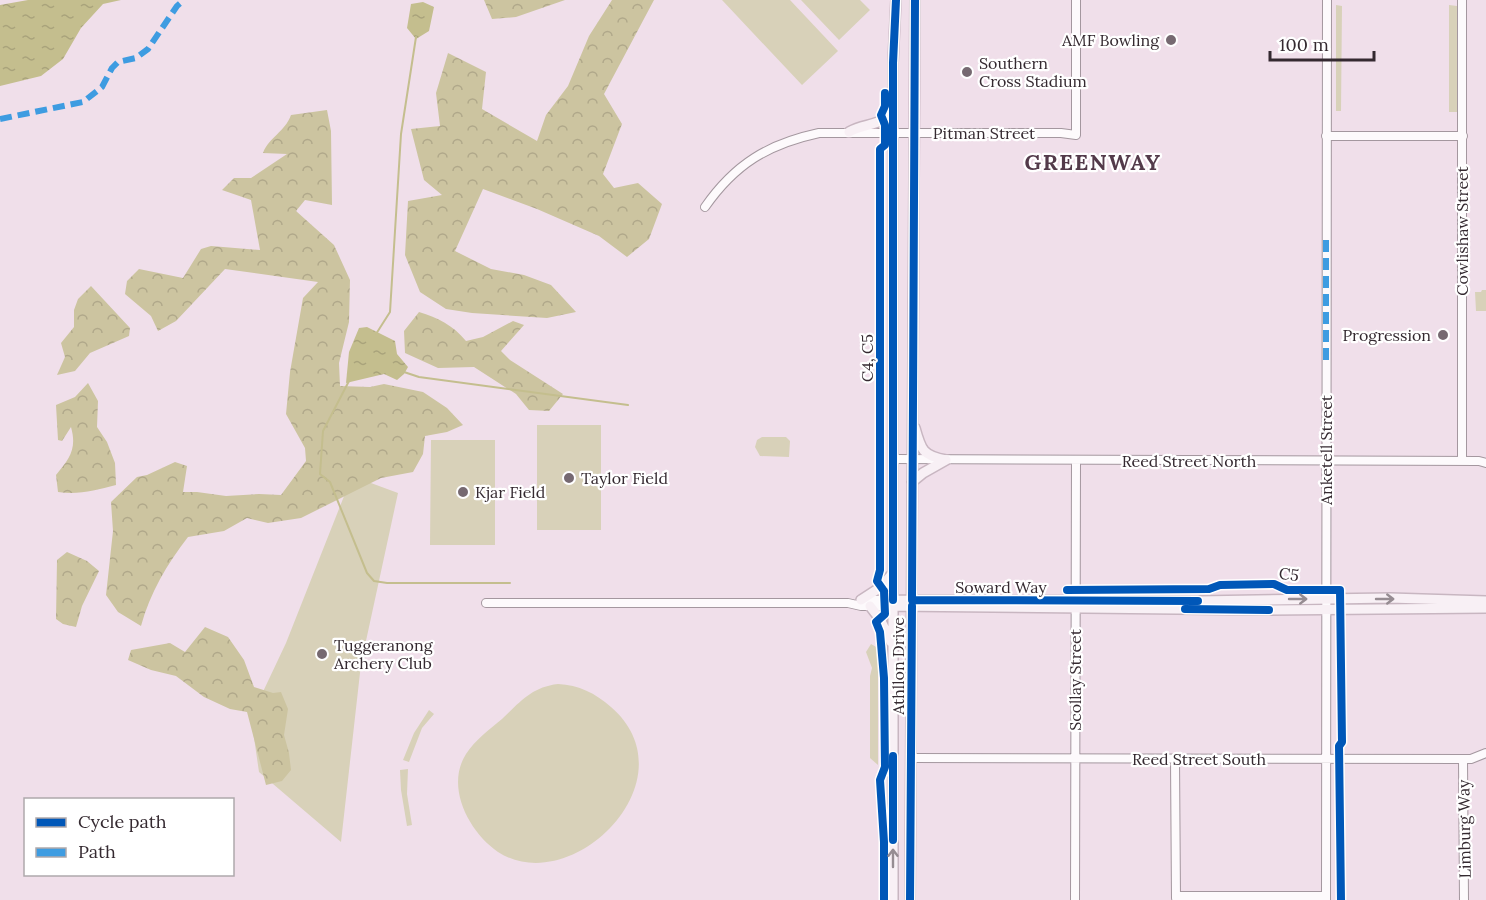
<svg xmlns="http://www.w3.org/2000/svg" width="1486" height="900" viewBox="0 0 1486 900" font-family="Lora,serif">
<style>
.green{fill:#d8d1b9}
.forest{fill:url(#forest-crowns)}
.water{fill:url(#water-ripples)}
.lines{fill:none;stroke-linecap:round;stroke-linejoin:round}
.stream{stroke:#c4be8e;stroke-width:2}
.minor-casing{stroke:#a4979f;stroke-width:10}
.major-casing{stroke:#c8b6c1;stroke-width:12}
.minor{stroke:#fdfafc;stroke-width:8}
.major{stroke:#f8f0f5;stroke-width:9}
.quiet{stroke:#3e9ce1;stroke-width:6;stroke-dasharray:12 6;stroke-linecap:butt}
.cycleway-casing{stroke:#fff;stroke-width:11}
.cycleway{stroke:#0057b8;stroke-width:8}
.oneway{stroke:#968c92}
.poi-dot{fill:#766971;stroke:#fff;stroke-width:2}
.labels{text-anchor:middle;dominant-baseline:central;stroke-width:4.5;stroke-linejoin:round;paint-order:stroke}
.poi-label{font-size:16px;fill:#342930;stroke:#fff;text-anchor:start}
.street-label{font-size:16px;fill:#342930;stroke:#fff}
.district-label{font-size:22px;font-weight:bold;letter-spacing:1.5px;fill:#533a4a;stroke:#fff}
</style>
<defs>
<pattern id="forest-crowns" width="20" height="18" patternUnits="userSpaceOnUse" patternTransform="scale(1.5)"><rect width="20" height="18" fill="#ccc4a0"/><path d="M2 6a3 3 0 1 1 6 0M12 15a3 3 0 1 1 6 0" fill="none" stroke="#b0a88a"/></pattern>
<pattern id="water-ripples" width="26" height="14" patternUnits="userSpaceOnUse" patternTransform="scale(1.5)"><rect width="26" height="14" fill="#c4be8e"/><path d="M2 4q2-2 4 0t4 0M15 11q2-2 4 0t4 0" fill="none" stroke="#a9a37b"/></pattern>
</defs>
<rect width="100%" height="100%" fill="#f0dfea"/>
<path class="green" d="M722,0H790L838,51L802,85Z
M801,0H860L870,10L839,40Z
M1336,5L1342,6L1341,111H1336Z
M1449,5L1457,6V112H1449Z
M1482,290H1486V311H1476L1475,292H1481Z
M537,425H601V530H537Z
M762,437H786L790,441L789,457L760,456L755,447L757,440Z
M431,440H495V545H430Z
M352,476L398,493L361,664L341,842L259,772L251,717L286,643Z
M871,644L878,648V765L870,758V676L872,668L866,652Z
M558,684C579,685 595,693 611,707C694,779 572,900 498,852C469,832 445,787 466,754C475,740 490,729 502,719C521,701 532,687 558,684Z
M429,710L434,714L422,728L409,762L403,760L414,733Z
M408,769L407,794L412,825L407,826L401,790L400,770Z"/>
<path class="forest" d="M484,0H565L516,17L492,19Z
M612,0H654L604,94L622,124L603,174L614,188L638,183L662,204L649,239L627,257L599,236L537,209L483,189L455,251L491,269L524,275L551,285L576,312L547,318L472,313L446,309L420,292L405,255L408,201L442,195L424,180L411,129L440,126L436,93L448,53L486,72L482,109L537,141L546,115L568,86L589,36Z
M327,110L331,131L332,205L305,200L296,211L334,245L350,280L349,322L339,363L340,386L370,387L384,384L423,392L447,408L463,425L447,432L425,436L423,454L413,472L381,478L301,518L268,523L247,518L224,531L188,537C167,564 150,593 141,626L118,612L106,595L113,531L111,502L137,477L147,475L175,462L187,466L183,492H197L226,496L259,494L281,495L306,461L305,448L286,414L290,372L303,298L318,282L225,269L176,321L158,331L151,316L125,294L127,281L139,269L183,278L201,249L211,246L260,250L251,200L222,190L234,178H251L287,154L263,153C269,137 285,132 291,115Z
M91,286L130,328L129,336L90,353L75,371L57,375L65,357L61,343L74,327V310L78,299Z
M419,312C438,318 453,325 466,341L483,337L513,321L524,325L501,351L510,360L563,394L549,411L529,410L516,394L474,367L438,368L405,353L404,331Z
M88,383L98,401L97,427L107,442L115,463L116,485C96,490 79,495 58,492L56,475C70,458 77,449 71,427L62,441L58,440L56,405L75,397Z
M67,552L87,561L99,571L82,606L76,627L63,624L56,619L57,560Z
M205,627L228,637L244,660L254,687L273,693L281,692L288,709L284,735L289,753L291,770L282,781L266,785L247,712L230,709L204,697L176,676L151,670L128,660L131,650L170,643L185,652Z"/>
<path class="water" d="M28,0H121L103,4L81,28L63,59L41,76L0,86V5Z
M423,2L434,7L429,31L416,39L407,28L411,4Z
M367,327L395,341L397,354L408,367L404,374L397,380L384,374L346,383L349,352L359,328Z"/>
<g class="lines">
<path class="stream" d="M376,334L390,312L401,134L416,37
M404,372L419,377L628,405
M349,381L323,431L320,474L330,482L367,573L374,581L387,583H510"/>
<defs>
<path id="minor" d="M1462,0V461
M1326,136H1463
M705,207C735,164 768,144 819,133H1061L1076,135V0
M893,459L1479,461L1486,463
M861,600H893
M486,603H848L861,606H893
M911,758L1471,759L1486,753
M1175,759L1176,898
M1463,759L1464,900
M1176,896H1326
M1075,900L1076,460
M1326,900L1327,0"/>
<path id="major" d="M849,132C867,122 880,128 893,109
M915,428C921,450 923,456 946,460
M912,482L923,473L946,460
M861,600L881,587L893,573
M893,600L1198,601L1390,598L1486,601
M870,606L880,619L891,642
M893,606L1269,610L1486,608
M893,900V63L896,0
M910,900L915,0"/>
</defs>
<use href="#minor" class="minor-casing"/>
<use href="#major" class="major-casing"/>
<use href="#minor" class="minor"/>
<use href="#major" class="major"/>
<path class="quiet" d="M0,119L83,102L102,87L112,68L118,62L136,58L148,49L177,6L184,0
M1326,360V235"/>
<defs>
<path id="cycleway" d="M915,0L912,600L1198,601
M1067,590L1209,589L1220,585L1274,584L1287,590H1340L1342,742L1339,746L1341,900
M884,591L877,581L880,570V149L885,145V125L881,115L885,106V93
M893,600V63L896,0
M1185,609L1269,610
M893,840V756
M884,900V842L880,780L885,767L884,678L880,632L876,622L885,614L884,591
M910,900L912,606"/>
</defs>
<use href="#cycleway" class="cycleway-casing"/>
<use href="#cycleway" class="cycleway"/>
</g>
<defs><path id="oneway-shaft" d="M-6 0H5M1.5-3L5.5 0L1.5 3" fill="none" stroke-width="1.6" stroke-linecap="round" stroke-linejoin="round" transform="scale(1.5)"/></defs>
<g class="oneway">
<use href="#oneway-shaft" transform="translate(1298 599)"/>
<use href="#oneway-shaft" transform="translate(1385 599)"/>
<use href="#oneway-shaft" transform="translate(893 858) rotate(-90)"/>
</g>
<g class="poi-dot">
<circle cx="1171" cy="40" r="6"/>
<circle cx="967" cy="72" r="6"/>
<circle cx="1443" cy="335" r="6"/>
<circle cx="569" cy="478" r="6"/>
<circle cx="463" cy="492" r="6"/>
<circle cx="322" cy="654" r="6"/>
</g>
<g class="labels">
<g class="poi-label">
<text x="1159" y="40" text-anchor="end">AMF Bowling</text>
<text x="979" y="63">Southern<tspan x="979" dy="18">Cross Stadium</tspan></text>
<text x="1431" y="335" text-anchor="end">Progression</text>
<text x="581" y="478">Taylor Field</text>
<text x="475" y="492">Kjar Field</text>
<text x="334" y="645">Tuggeranong<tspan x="334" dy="18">Archery Club</tspan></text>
</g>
<g class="street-label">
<text x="984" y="133">Pitman Street</text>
<text transform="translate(1462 231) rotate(-90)">Cowlishaw Street</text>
<text transform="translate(867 358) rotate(-90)">C4, C5</text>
<text transform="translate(1326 450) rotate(-90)">Anketell Street</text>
<text x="1189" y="461">Reed Street North</text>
<text transform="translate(1289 574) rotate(8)">C5</text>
<text x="1001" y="587">Soward Way</text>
<text transform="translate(898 666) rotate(-90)">Athllon Drive</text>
<text transform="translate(1075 680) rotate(-90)">Scollay Street</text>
<text x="1199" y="759">Reed Street South</text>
<text transform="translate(1464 829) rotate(-91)">Limburg Way</text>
</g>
<g class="district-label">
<text x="1093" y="162">GREENWAY</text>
</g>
</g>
<rect x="24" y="798" width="210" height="78" fill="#ffffff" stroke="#aea9ac" stroke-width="1.5"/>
<rect x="36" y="818" width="30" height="9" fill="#0057b8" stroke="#aea9ac" stroke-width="1.5"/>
<text x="78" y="828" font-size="18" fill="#342930">Cycle path</text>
<rect x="36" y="848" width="30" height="9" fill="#3e9ce1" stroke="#aea9ac" stroke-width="1.5"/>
<text x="78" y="858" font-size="18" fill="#342930">Path</text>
<path d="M1270 51v9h104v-9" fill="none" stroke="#342930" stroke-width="3"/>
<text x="1279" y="51" font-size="18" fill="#342930" stroke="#ffffff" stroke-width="4.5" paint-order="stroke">100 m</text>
</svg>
